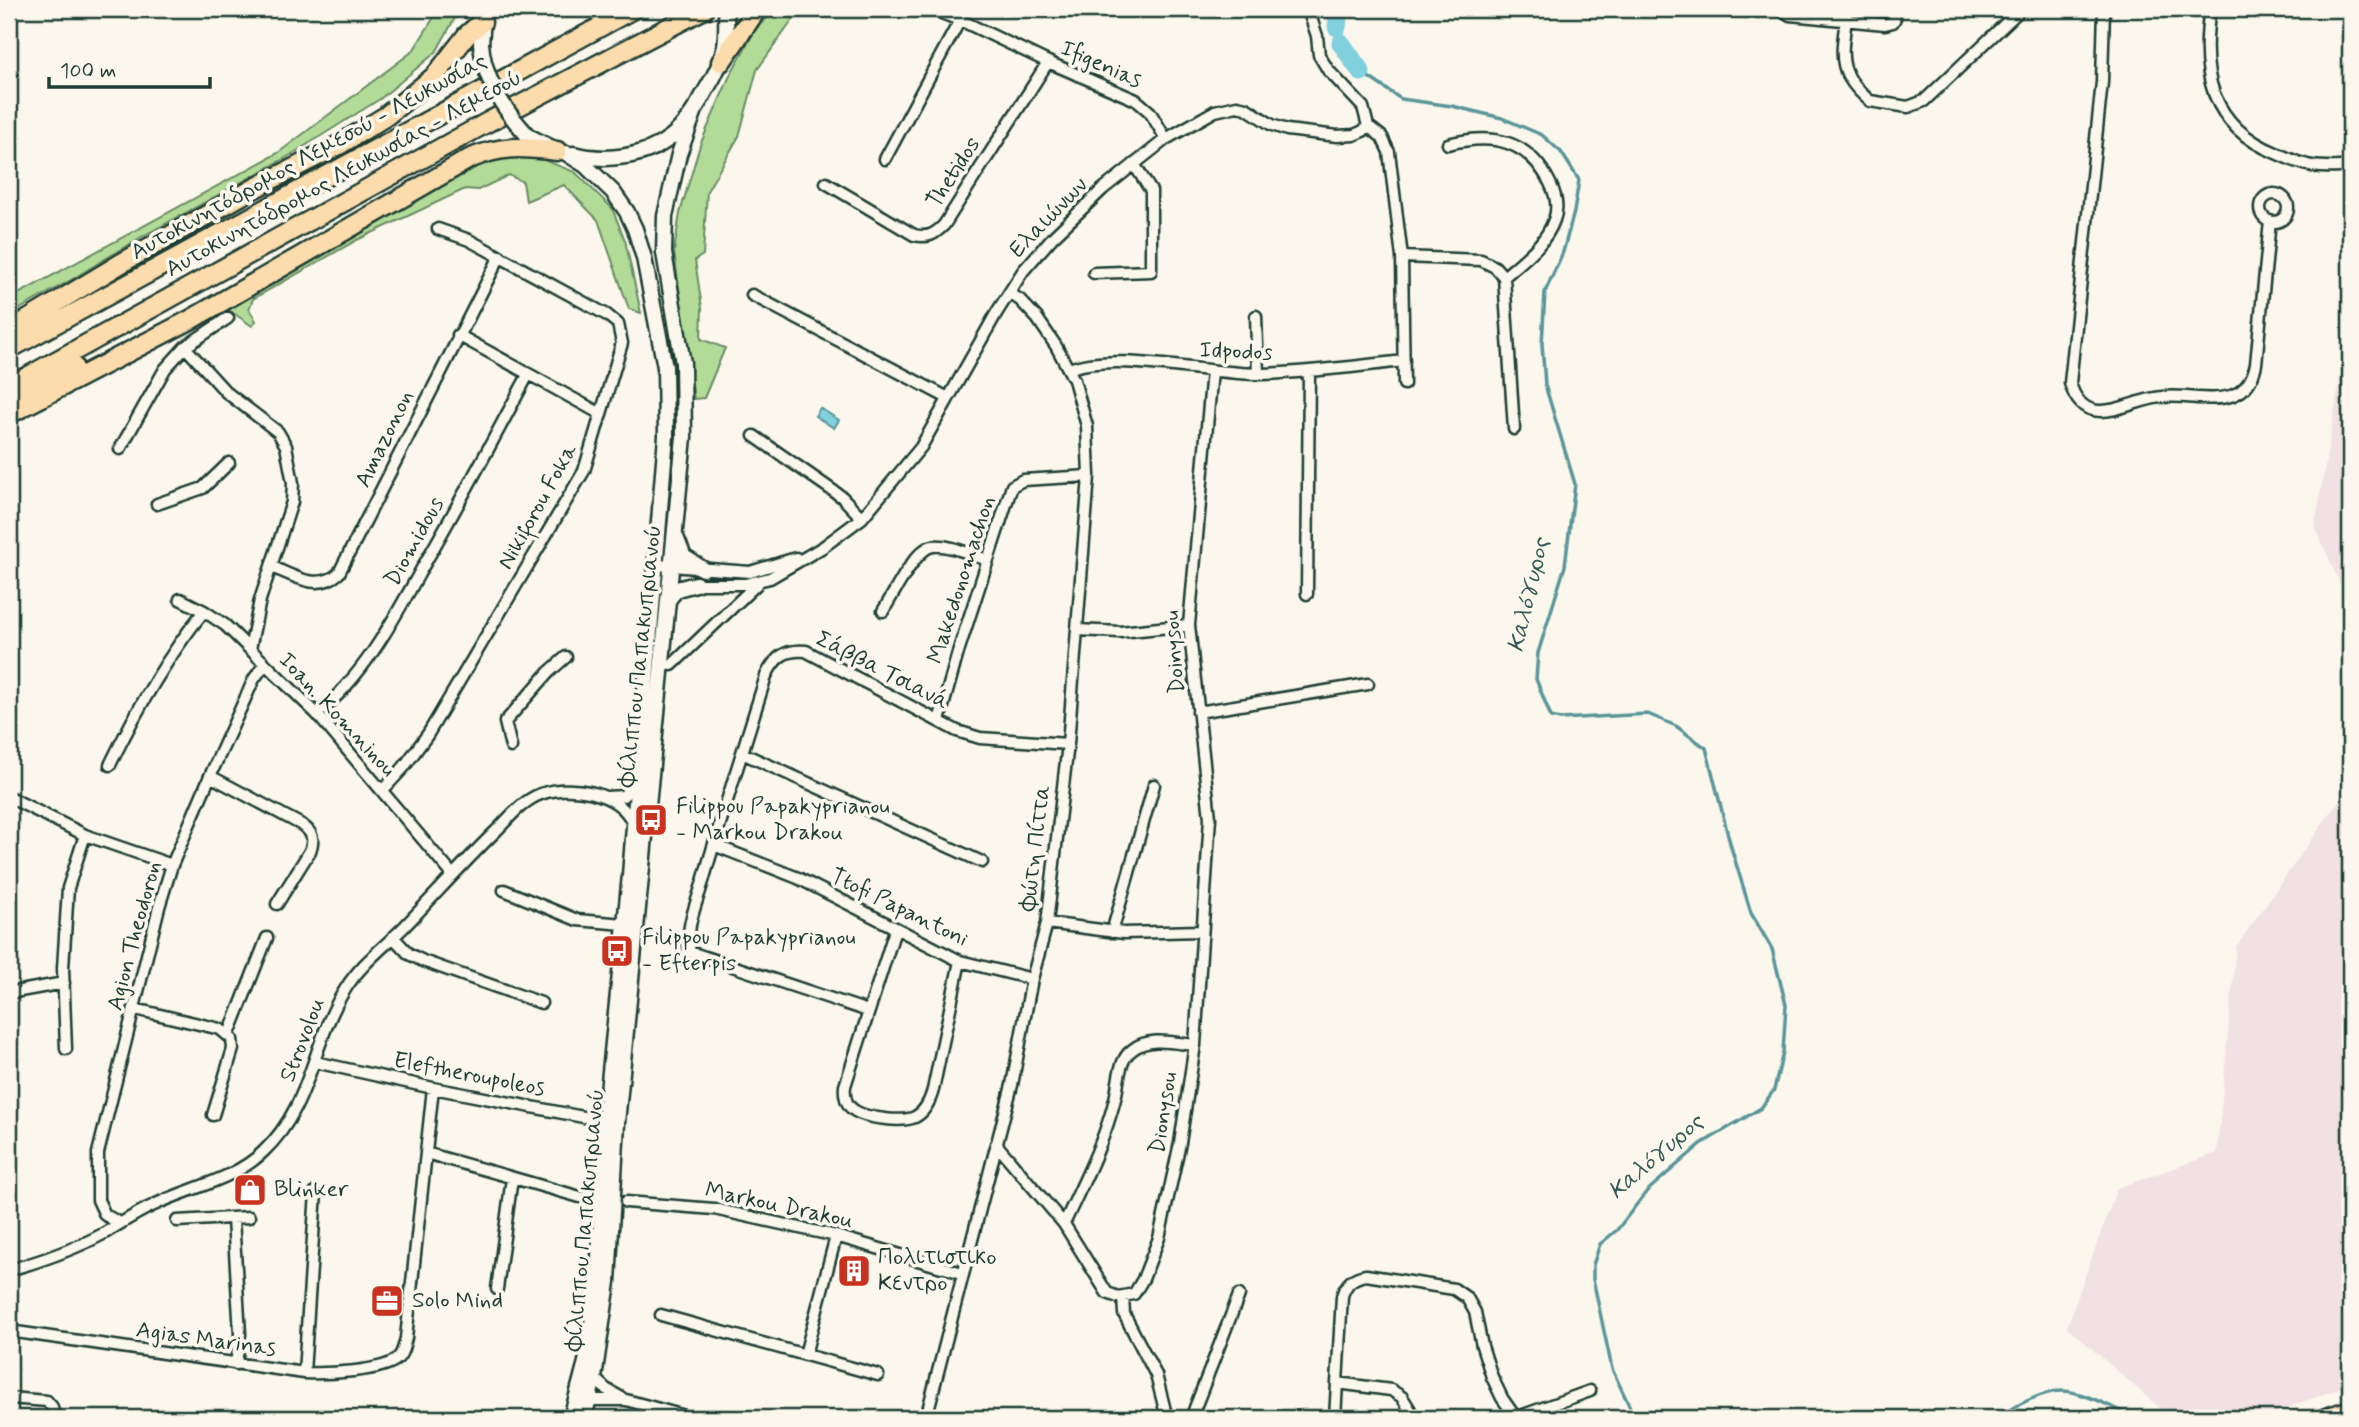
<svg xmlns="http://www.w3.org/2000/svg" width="2359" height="1427" viewBox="0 0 2359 1427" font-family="Mynerve,sans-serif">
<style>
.built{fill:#f1e0e4}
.green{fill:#b3db98;stroke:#698c66;stroke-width:2}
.water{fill:#81d0de;stroke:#5a959a;stroke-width:2}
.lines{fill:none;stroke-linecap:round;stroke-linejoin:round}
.stream{stroke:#5a959a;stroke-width:3.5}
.river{stroke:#81d0de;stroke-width:19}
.street-casing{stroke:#1f3d34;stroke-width:15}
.secondary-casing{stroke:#1f3d34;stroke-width:19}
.primary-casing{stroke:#1f3d34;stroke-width:19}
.highway-casing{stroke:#1f3d34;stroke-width:23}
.street{stroke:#fbf7ec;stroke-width:10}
.secondary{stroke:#fbf7ec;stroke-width:14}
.primary{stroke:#fcdcac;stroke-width:14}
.highway{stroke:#fcdcac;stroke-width:18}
.secondary-bridge-casing{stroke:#1f3d34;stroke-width:19;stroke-linecap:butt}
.secondary-bridge{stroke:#fbf7ec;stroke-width:14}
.labels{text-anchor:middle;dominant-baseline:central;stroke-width:7;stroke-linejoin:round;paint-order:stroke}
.street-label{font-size:23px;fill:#1f3d34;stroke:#fbf7ec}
.poi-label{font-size:23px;fill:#1f3d34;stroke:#fbf7ec;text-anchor:start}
.water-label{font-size:24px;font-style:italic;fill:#335a56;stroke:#fbf7ec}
</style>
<rect width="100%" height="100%" fill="#fbf7ec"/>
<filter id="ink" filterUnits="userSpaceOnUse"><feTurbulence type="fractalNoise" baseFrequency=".0143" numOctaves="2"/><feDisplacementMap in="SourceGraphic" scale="14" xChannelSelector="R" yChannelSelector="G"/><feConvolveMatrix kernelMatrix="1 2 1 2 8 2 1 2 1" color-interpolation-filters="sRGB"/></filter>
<g filter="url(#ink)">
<path class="built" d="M2350,321V607L2315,526Z
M2350,785V1384L2261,1418H2171L2067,1327L2117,1188L2217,1153L2236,947Z"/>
<path class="green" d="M439,9H460L436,52L380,99L284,159L143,236L69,281L9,315V299L278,153L413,51Z
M776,9H809L792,21L757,70L739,136L707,191L703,255L695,260L702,308L701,339L725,348L704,398L694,399L674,251L680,213L700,145L731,73L756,29Z
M505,154L541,159L575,172L612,208L625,240L641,313L629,309L598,220L564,185L526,201L523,182L509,175L478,190L465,189L357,240L253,299L249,309L256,321L252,326L229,310L238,302L460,169Z"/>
<path class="water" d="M820,408L839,420L834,428L815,416Z"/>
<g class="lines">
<path class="stream" d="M1361,72L1401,99L1452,106L1502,118L1542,135L1561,152L1579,180L1574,212L1563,252L1545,292L1542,344L1545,385L1575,484L1565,566L1538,653L1536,679L1551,717L1560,719L1648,714L1676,726L1706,748L1731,847L1751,913L1772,949L1786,1005L1783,1052L1774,1090L1761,1108L1701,1144L1647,1191L1617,1230L1600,1244L1593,1265V1279L1612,1369L1635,1418
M2001,1418C2011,1406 2045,1391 2061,1391C2079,1390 2118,1409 2134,1418"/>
<path class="river" d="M1337,27L1339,9
M1341,43L1361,72"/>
<defs>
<path id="street" d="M930,9L960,20L1048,62L1136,100L1150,112L1166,139
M1308,9L1317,36L1319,55L1328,70L1363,107L1368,126
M1780,9L1790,15L1885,24L1893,22L1895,18L1893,11L1888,9
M1847,9C1843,52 1833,70 1870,101L1908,107L1924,101L2021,9
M2104,9L2102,82L2070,383C2085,435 2130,399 2162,397C2198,393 2246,415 2256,364L2270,221
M2210,9C2200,72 2210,126 2276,153C2287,158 2300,164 2312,166C2324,168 2338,167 2350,167
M1368,126L1382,137L1389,152L1402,257L1404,384
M1448,144C1492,133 1528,139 1550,183C1556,195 1559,207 1554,220C1545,245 1523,260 1504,277
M885,159L960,20
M826,183L914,235C928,238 934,235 944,225L1048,62
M2260 208a14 14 0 1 1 28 0a14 14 0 1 1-28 0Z
M1402,257L1481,260L1495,267L1504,277L1514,429
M1094,273L1151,271V191L1134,164
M752,295L948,398
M1256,316L1258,374
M458,335L601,414
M185,347L226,392L278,432L286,446L293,483L292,502L260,600L250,649
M1069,369C1114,351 1207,374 1260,374C1308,373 1356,366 1404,361
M754,436L842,497L862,518
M120,449L165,369L185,347L228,318
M157,504L203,488L229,463
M657,565L750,572L796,558
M272,567C294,576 318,592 339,573L500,256
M690,584H745L770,578L823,547L862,518L921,447L997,312L1023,271L1052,238L1103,189L1166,139L1215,111L1237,106L1246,108L1272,125L1287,130L1337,136L1354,135L1363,131L1368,126
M1307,594L1309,371
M180,599L204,611L225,625L317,714L452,874
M883,611C893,596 915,548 933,546C950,544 971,555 988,560
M1077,630L1120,632L1189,625
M672,665L758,583
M1198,712L1368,684
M317,714C366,674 395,617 425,563C461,501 494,438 528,375
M939,721L959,649L1012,486L1023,480L1089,476
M511,747L505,722L549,672L566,657
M742,753L982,862
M110,765C136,711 166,658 204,611
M210,776L302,825C312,832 315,839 310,851L277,904
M382,791L404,767L428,734L584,471L622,343L618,324L607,315L469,240L438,229
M9,797L85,835L172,865
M607,797L623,796L638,782
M714,845L798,878L960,961L1032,979
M504,890L577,920L624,924
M1047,923L1124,933L1201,931
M895,930L845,1086C844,1095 846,1106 855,1111C866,1118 902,1123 915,1117C925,1112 930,1101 933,1090L960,961
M1112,932L1154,785
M393,937L409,954L423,961L541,1003
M9,993L64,983
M135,1009L220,1029L232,1039L233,1049L213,1115
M868,1011L690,952C684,929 698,900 704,878C723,811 745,744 766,676C775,657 785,649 806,651L957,731L980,738L1068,744
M229,1034L267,938
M66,1049L63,968L68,888L85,835
M315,1062L433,1088L609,1122
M996,1144L1064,1224L1107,1293L1118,1297L1134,1294L1143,1279L1159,1238L1180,1143L1195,1045L1210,818L1189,625L1212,371
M426,1153L587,1199
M626,1202L714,1209L836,1236L962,1273
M233,1219L240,1334L236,1364
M177,1221L249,1217
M120,1223L105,1215L98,1200V1153L159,907L172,865L210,776L254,679L265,664
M1064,1224C1083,1183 1104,1143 1115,1099C1119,1084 1118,1060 1132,1050C1149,1036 1174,1043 1195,1045
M9,1270C41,1261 73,1250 103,1234C120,1224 136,1213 154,1205C189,1188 234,1180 263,1152C313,1105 311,1042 346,988C361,964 384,947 404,927C435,895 464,862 496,831C508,819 520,804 536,796C566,782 621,791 633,824
M497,1289L512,1178
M1123,1297L1124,1314L1156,1375L1167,1418
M661,1315L878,1375
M9,1331L304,1373C324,1374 384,1372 398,1358C403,1353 404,1345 406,1338L433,1088
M805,1355L836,1236
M304,1373L316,1192
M594,1378L606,1389L622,1398
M1337,1383L1391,1390L1402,1397L1415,1418
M9,1398L47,1401L52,1407L54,1418
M590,1400H626L692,1418
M926,1418L1012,1085L1032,979L1047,923L1068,744L1089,476L1087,426L1074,380L1056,346L1037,318L1020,300L1009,293
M1191,1418L1239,1295
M1335,1418L1342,1296C1346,1283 1353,1277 1366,1275L1454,1289L1467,1298L1475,1312L1482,1346L1492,1377L1502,1398L1516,1418
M1515,1418L1590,1391"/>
<path id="secondary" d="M481,43L484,9
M516,122L528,136L554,149
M566,153L585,165L613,192L627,212L635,229L644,258L665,367L666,436L630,875L605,1121L598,1281L587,1358L571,1418
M573,154C604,162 645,158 671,137C686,125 697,107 706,90C714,77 722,62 725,46C727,34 726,21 726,9
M676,537L684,557L703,569
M668,600L677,589L696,584
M584,1418L594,1378L608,1282L617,1123L684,437L683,363L664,253L665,216L679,154L695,110"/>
<path id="primary" d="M2320,1418L2350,1408"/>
<path id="highway" d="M721,62L757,9
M9,331L125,261L253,189L339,145L386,116L435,76L467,35L482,22
M9,349L633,9
M9,387L488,122L704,9
M9,400L73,366
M9,414L190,320L469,159C501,145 523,147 557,151"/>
</defs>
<use href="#street" class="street-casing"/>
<use href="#secondary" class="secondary-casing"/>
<use href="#primary" class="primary-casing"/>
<use href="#highway" class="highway-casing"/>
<use href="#street" class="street"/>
<use href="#secondary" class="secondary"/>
<use href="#primary" class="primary"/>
<use href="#highway" class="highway"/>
<defs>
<path id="secondary-bridge" d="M481,43C483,73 497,99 516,122"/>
</defs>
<use href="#secondary-bridge" class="secondary-bridge-casing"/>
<use href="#secondary-bridge" class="secondary-bridge"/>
</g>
</g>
<defs>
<symbol id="bus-square" viewBox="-11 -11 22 22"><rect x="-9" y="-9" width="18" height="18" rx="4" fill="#c8321e" stroke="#fbf7ec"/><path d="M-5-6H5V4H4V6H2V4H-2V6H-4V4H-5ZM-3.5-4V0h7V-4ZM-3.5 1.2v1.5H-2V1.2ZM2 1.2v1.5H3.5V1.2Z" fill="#fff"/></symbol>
<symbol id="shop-square" viewBox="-11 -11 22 22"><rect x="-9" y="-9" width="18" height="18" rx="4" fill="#c8321e" stroke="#fbf7ec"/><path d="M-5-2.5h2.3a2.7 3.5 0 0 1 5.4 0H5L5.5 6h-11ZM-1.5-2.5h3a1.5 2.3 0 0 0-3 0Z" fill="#fff"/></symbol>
<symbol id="building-square" viewBox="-11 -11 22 22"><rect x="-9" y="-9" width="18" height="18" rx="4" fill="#c8321e" stroke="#fbf7ec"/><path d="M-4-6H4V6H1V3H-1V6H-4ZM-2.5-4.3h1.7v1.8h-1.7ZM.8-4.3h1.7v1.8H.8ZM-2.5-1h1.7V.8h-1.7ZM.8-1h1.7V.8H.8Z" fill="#fff"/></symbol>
<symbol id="office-square" viewBox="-11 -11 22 22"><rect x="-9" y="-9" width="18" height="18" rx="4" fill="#c8321e" stroke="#fbf7ec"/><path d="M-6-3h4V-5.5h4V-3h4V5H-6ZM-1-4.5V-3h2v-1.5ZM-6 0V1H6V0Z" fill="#fff"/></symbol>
</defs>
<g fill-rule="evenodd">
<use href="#bus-square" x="632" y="801" width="38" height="38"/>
<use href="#bus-square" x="598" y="932" width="38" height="38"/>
<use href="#shop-square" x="231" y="1171" width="38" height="38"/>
<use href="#building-square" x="835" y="1252" width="38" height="38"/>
<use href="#office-square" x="368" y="1282" width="38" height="38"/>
</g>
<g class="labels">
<g class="street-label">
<text transform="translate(1101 65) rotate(24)">Ifigenias</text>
<text transform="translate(309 157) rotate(-29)">Αυτοκινητόδρομος Λεμεσού - Λευκωσίας</text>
<text transform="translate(954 173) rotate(-57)">Thetidos</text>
<text transform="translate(344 174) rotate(-29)">Αυτοκινητόδρομος Λευκωσίας - Λεμεσού</text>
<text transform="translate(1049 218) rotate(-46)">Ελαιώνων</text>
<text transform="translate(1236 352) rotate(2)">Idpodos</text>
<text transform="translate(385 439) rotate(-64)">Amazonon</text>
<text transform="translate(538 507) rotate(-61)">Nikiforou Foka</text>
<text transform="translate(415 542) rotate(-61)">Diomidous</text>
<text transform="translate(962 580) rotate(-72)">Makedonomachon</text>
<text transform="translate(1175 652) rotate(-94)">Doinysou</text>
<text transform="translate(641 656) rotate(-84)">Φίλιππου Παπακυπριανού</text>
<text transform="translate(882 671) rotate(27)">Σάββα Τσιανά</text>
<text transform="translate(337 715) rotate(47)">Ioan. Komninou</text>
<text transform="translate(1036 848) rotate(-83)">Φώτη Πίττα</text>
<text transform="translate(899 908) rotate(26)">Ttofi Papantoni</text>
<text transform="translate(135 936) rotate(-75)">Agion Theodoron</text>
<text transform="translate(303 1040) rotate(-69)">Strovolou</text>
<text transform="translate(469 1075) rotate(11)">Eleftheroupoleos</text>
<text transform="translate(1164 1113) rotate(-81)">Dionysou</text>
<text transform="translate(779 1206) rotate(12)">Markou Drakou</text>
<text transform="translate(586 1220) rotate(-85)">Φίλιππου Παπακυπριανού</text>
<text transform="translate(206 1340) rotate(8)">Agias Marinas</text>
</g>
<g class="poi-label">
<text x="676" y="807">Filippou Papakyprianou<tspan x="676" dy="26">- Markou Drakou</tspan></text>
<text x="642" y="938">Filippou Papakyprianou<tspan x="642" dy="26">- Efterpis</tspan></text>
<text x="274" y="1190">Blinker</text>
<text x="878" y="1258">Πολιτιστικο<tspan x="878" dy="26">Κεντρο</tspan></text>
<text x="412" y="1301">Solo Mind</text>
</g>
<g class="water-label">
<text transform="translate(1529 595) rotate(-77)">Καλόγυρος</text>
<text transform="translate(1656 1157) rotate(-41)">Καλόγυρος</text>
</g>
</g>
<rect width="2359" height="1427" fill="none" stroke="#fbf7ec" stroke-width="35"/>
<rect x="18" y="18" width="2324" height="1392" fill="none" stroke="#1f3d34" stroke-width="2.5" filter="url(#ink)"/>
<path d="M49 77v10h161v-10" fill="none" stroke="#1f3d34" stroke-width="3.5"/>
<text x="60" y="77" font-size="21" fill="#1f3d34" stroke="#fbf7ec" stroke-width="5" paint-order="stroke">100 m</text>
</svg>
